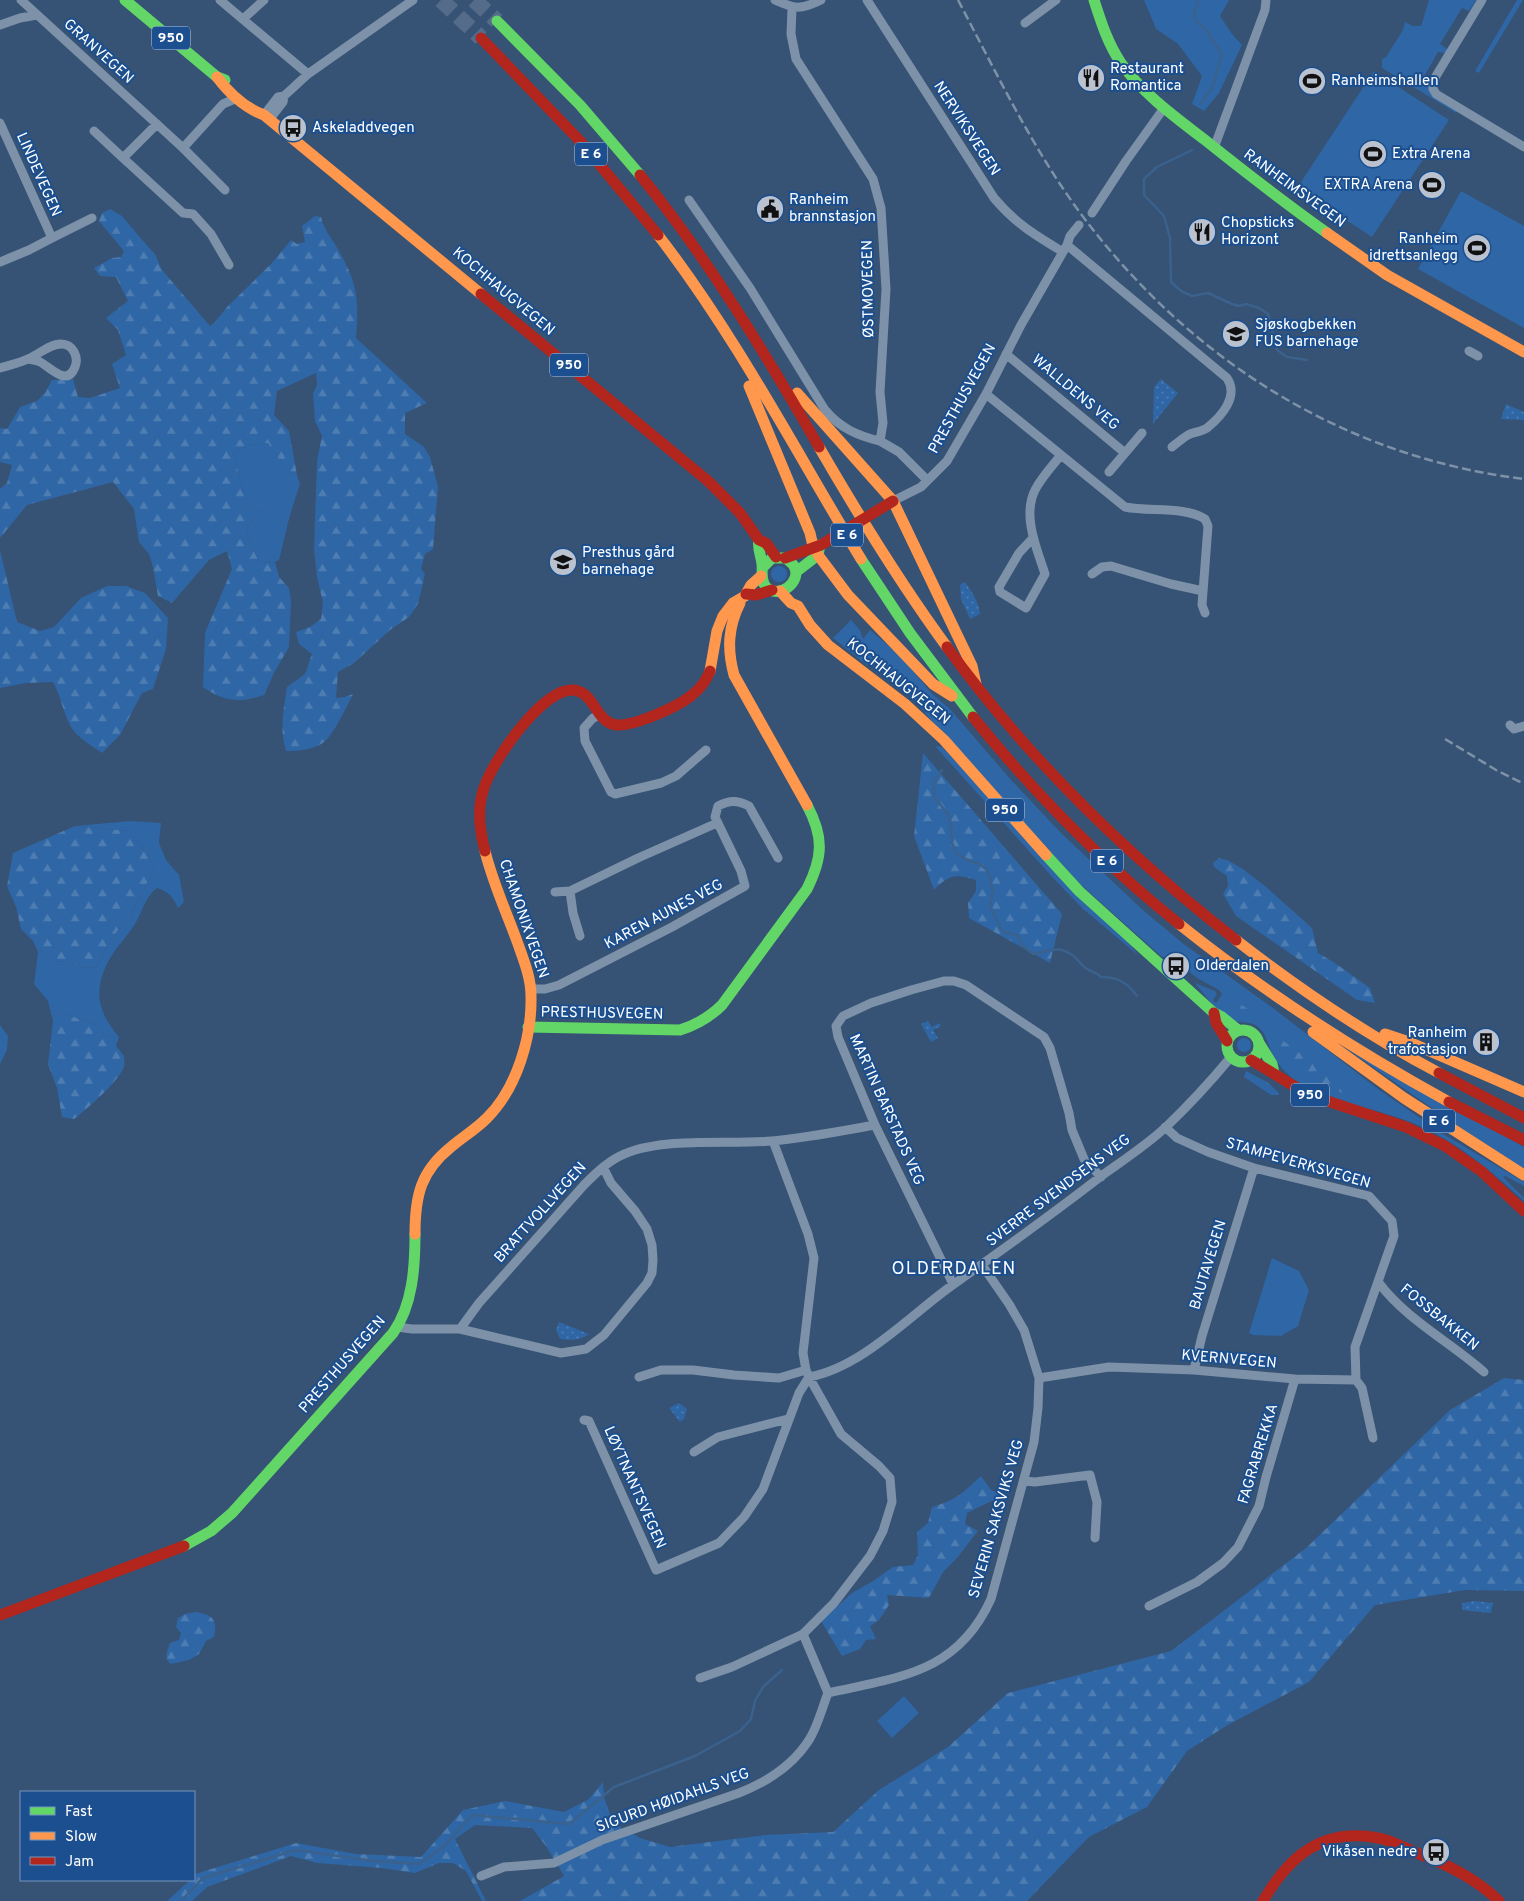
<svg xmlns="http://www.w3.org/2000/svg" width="1524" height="1901" viewBox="0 0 1524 1901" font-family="Overpass,sans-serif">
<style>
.grass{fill:#2f66a5}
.forest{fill:url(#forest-firs)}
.park{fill:url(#park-dots)}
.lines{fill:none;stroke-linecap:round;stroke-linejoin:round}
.stream{stroke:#3b618d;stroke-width:2.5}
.highway-tunnel{stroke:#546c89;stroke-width:16;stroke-dasharray:16 8;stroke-linecap:butt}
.street{stroke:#7d92a8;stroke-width:9}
.fast{stroke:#63d668;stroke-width:11}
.slow{stroke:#ff974d;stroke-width:11}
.jam{stroke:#b3261e;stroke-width:11}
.rail{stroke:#7e92a7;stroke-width:2.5;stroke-dasharray:9 4;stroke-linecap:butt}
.labels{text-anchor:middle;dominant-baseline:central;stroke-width:4;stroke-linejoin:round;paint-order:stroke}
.shield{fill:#1b4f8f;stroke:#bbcadd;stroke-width:1}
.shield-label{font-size:14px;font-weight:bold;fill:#fff}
.street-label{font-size:15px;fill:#fff;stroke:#1b4f8f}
.poi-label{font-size:15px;fill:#fff;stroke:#1b4f8f;text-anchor:start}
.quarter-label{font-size:18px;letter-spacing:1px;fill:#fff;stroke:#1b4f8f}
</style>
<defs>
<pattern id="forest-firs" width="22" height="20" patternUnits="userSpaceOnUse" patternTransform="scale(1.25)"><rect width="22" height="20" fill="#2f66a5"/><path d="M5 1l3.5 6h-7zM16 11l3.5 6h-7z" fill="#4e7db2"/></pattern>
<pattern id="park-dots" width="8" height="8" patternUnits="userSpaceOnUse" patternTransform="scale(1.25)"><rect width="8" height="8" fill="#2f66a5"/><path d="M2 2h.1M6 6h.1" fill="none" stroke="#4e7db2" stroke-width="1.8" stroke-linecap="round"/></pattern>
</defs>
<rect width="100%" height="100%" fill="#365274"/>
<path class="grass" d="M1144,0H1229L1220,16L1232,34L1242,45L1219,93L1204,111L1192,104L1202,76L1178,44L1156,29Z
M1429,0H1476L1469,11L1462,8L1440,44L1449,50L1446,53L1438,52L1425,75L1430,78L1428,83L1431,95L1457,111L1456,113L1382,68V59L1386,57L1403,30L1405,22L1413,26H1421Z
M1517,0H1523L1479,73L1475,71Z
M1374,71L1449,120L1372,237L1297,188Z
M1461,191L1524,226V328L1418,269Z
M269,443L288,472L297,475L300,484L290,515L279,560L275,562L259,563L246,529L261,510L248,508L233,453L250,445Z
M771 574a8 8 0 1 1 16 0a8 8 0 1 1-16 0Z
M851,620L860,630L863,639L870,630L890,647L910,667L931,693L949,708L1012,781L1061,833L1144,911L1185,945L1273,1008L1378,1089L1443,1134L1524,1182V1186L1505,1176L1503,1177L1524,1198V1201C1488,1168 1449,1135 1402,1119C1371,1108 1332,1101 1304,1086C1291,1079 1279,1067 1272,1054C1268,1045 1266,1033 1258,1027C1249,1020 1239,1024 1230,1019C1216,1011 1205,995 1195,983L1215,991L1217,994L1213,1000L1216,1003L1222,994L1219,990L1197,978L1177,962H1172L1161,956L1079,883L931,720L898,680L884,670L878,660L867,665L833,638Z
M935,746L942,747L1127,941L1139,956L1083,909L1053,878Z
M130,821L161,823L159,843L166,860L179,875L184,902L178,908C173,897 169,892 157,888C145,897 143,911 135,924C127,937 115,948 108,962C93,992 98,1012 119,1037L105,1036L94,1023L50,1010L48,1001L34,984L38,952L43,951L55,961L67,962L80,967L96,968L112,938L131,913L144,891L155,865L129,831L75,826Z
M0,1025L8,1036L7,1050L0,1064Z
M1237 1045a7 7 0 1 1 14 0a7 7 0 1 1-14 0Z
M1344,1047L1524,1147V1169L1491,1149Z
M1272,1258L1299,1271L1309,1290L1298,1326L1281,1336L1253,1335L1249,1333Z
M904,1696L919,1713L892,1738L877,1721Z"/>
<path class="forest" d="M110,209L122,216L144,242L155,254L162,270L210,326L214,323L228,306L272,263L291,240L297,244L305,242L302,226L315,216L321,217C324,231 333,239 339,251C358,285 359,300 356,338L427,403L405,413V434L424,447L430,457L438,487L433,549L425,554L421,569L425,574L418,604L409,617L390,630L354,663L338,672L336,698L345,697L353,694C347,706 334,734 324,742C314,750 298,751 286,751C279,729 284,708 287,687L305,674L312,654L299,644L296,632L310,627L321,619L323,603L317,577L314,549L317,461L322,436L315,421L313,393L317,385L316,373L277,391L274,415L289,431L297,475L288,472L268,443L250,445L233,453L248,508L261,510L246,529L259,563L275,562L279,577L289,588L291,601L289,647L275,671L264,695C240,703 224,702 203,687L205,633L232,569L227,551L209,560L172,603L158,596L153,567L149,554L139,542L134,509L113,482L27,505L0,538V489L7,483L12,465L0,462V428L7,429L20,407L37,401L45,393L52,380L73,379L78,397L90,398L120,388L112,364L126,355L118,330L106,318L128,301L116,277L100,276L94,268L112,258L121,257L124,251L99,221L102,213Z
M0,550L17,622L40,631L54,627L81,598L107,586H126L145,593L168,618L166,649L153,689L142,693L120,735L102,753C92,746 78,738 71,727C63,713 61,696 53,682L26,683L0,688Z
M923,753L1062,914L1050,963L969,918L968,903L976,891V880C955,874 950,874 934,890L914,836Z
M75,826L129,831L155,865L144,891L131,913L112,938L96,968L80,967L67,962L55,961L43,951L38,952L33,941L21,929L16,907L7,886L13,853Z
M1219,858L1227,860L1243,869L1265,886L1312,928L1318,953L1335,963L1370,988L1375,1003L1357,1000L1236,916L1223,894L1228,886L1227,876L1214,867L1213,863Z
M1156,942C1167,942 1174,947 1178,958L1169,957L1153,946Z
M1235,1001L1248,1009L1247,1017C1237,1019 1232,1013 1226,1007Z
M50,1010L94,1023L105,1036L119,1037L116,1046L124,1056C124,1059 125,1064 124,1067C118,1082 87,1109 74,1119L62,1117L57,1088L48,1064L53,1021Z
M1274,1034L1351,1091L1353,1096C1335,1091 1292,1075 1283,1060C1279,1053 1277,1042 1274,1034Z
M1246,1071L1267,1082L1279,1093V1095H1271L1244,1077Z
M1504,1378L1524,1380V1591L1465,1590L1375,1605L1309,1682L1226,1726L1187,1751L1147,1807L1089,1837L1027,1901H520L564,1876L546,1846L532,1828L475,1825L455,1839L486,1901H482L466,1871L453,1863H439L415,1873L382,1868L317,1863L291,1856L207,1887L192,1901H167L190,1880H194L195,1874L296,1843L356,1854L421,1857L463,1810L505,1801L564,1812L589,1799L603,1782L604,1797L613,1823L640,1838L670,1847L765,1835L833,1832L879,1790L948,1747L1008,1693L1171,1651L1306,1548L1450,1410Z
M981,1476L991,1490L1004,1495L967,1513L965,1524L978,1531L957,1558L943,1572L929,1598L887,1595L889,1605L879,1620L870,1626L876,1639L866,1640L860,1649L842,1656L821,1621L852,1593L873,1581L893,1567L913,1565L918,1555L917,1532L928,1523L932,1507C956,1500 963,1493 981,1476Z
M195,1612C212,1614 218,1619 214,1637L206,1641L199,1654L189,1660L171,1664C163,1658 167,1652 170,1643L179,1640L181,1633L176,1627L178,1618L185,1614Z"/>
<path class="park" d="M1161,379L1178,393L1153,424L1154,387Z
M1506,404L1524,412V420L1501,419Z
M965,582C972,592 979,602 980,614L970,619L961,599L960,585Z
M928,1021L932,1027L939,1023L941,1026L933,1030L938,1038L931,1042L921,1024Z
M559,1322L589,1334C580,1341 570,1340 560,1339L556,1330Z
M679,1403L687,1409L684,1419L680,1422L669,1408Z
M1474,1601L1493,1603L1491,1613L1462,1610V1603Z"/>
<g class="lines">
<path class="stream" d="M1198,0L1194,16L1197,22L1206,30L1222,55L1212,88L1200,104
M1192,150L1157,167L1144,179V195L1164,216L1170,238L1171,282L1181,291L1192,296L1208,293L1232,304L1239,306L1246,304L1259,308L1268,314L1277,350L1287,357L1307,360
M942,770L934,781V796L949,816L951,825L952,843L957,854L969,861L978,863L986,869L990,878L993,891L990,906L1003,932L1014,934L1020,938L1022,945L1033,954C1052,951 1058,944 1075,957C1079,961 1082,966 1087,969C1092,972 1096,972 1101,977C1117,977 1127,982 1137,996
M181,1901L203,1878L296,1850L373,1861L419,1864L443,1847L473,1815L569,1824L614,1787L695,1756L740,1731L751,1719L755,1701L763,1687L782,1670"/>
<path class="highway-tunnel" d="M441,0L481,38
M474,0L497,21"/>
<path class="street" d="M21,0L183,148L223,104L237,98
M220,0L308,74
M775,0C794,9 801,10 821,0
M867,0L994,198C1016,224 1035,235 1063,252
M1482,0L1433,81V89L1436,94L1524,147
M792,8L791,34L796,59L873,179L881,208L886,289L880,392L883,423L880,441L899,452L927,480
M243,19L264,0
M1025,23L1056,0
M0,25L20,18L37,15
M264,115L278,97L284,96L308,74L413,0
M269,120L283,102L284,96
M0,123L52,238L29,250L0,262
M94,131L123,158L157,124
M183,148L225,190
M1214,148L1265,10L1266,0
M123,158L183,213L193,214L211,234L229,265
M689,200L750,288L825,410C840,428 858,436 880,441
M1092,213L1126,161L1164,108
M52,238L92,218
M1067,245L1227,378C1239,396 1222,416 1207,428C1201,432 1194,432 1188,435C1183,438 1177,443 1172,447
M1469,351L1478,356
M1006,354L1125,453
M0,368C10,365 20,363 30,358C39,354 50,344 61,344C73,344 79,357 75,367C67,388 49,366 40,362C37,360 32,360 28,359
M986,394L1125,507C1149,512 1185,506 1205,519L1208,526L1202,605L1205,613
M1109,472L1142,433
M893,501L921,487L947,461L986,394L1021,325L1067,245L1070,236L1079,225
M1033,538L1019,553L999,587L1000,592L1026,608L1045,574C1037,549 1022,516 1035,490C1041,478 1052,466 1061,455
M1092,574L1102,567L1111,566L1171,584L1203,591
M600,715L593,718L584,728L585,741L611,792L615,794L661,783L676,776L706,750
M1510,725L1514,729L1524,726
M570,891L573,913L580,936
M555,892L570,891L638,858L717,823
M532,989H545L559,985L672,927L745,886L741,871L715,817L718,806C730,800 737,800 749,806L778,858
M1165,1127L1177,1138L1208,1152L1254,1168L1369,1196L1392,1221L1394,1236L1355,1347L1356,1380
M773,1141L808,1234L814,1258L803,1353L806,1370
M1379,1283C1406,1319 1450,1342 1484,1372
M953,1284L875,1125L838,1037L836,1026L843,1016L871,1003L911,990L944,981H954L966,985L1044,1037L1050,1048L1069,1113L1072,1130L1084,1159L1101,1177
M397,1327L412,1329H460L479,1303L584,1185C595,1174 606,1163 620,1156C659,1136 728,1145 772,1141C806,1138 841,1131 875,1125
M460,1329L561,1353L586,1349L604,1335L647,1283L652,1273L653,1260L652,1245L647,1229L635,1211L611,1183L603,1167
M1194,1370L1202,1336L1254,1168
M639,1377L661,1370H693L734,1375L779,1378L806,1370L809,1377C863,1367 911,1314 954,1284C1005,1248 1055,1212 1104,1174C1125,1159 1148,1144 1167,1126C1190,1104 1211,1081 1231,1057
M1039,1378L1109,1367L1194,1370L1295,1379L1356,1380L1362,1388L1373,1438
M584,1420L589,1421L656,1570L719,1543L744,1517L763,1489L799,1393L809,1377L841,1434L879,1466L890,1478L892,1502L883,1531L870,1556L834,1603L803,1634L732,1667L700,1678
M694,1452L718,1437L788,1419
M1024,1481L1035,1482L1090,1475L1097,1502L1095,1538
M1149,1606L1197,1582L1223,1563L1238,1547L1259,1506L1266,1477L1295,1379
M828,1693C898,1677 957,1674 991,1599L1034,1442L1038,1408L1039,1378L1024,1330L1009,1304L982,1265
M481,1876L504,1867L554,1863L602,1840L739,1793C767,1782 793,1765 809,1740C818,1726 822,1708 828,1693L803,1634"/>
<path class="fast" d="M125,0L217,77L225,80
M1094,0C1101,22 1108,44 1121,63C1143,94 1175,117 1205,140C1245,172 1285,203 1327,233
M497,21L580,105L640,175
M759,540C757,548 761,555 762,564C763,571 760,580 766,587C778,600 803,582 794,566C792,563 788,560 785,558H772L763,567
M861,559L910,633L973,717
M796,572L818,555L820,545
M1046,855L1079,891L1214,1013L1222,1017L1238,1030
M528,1027L680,1030C696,1025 710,1017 722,1005L807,889C823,857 824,837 807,805
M1227 1046a16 16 0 1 1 32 0a16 16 0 1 1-32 0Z
M1259,1043L1272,1064L1274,1073
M184,1546L211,1531L232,1513L393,1333C413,1305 415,1266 415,1234"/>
<path class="slow" d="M217,77C229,93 245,108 264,115L481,294
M1327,233L1387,275L1524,352
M658,235C736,336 795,450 861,559
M749,386L810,533L813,546
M797,393L893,501L972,666L976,684
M819,447C859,516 900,583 947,647
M818,555L848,595L933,684L952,696
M780,591L791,603L798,606L810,625L828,645L905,704L944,740L1046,855
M740,603C728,627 727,649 734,675L807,805
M710,671L717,631L723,616L733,603L745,596L751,585L761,576
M1179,924C1264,992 1354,1050 1449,1102
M1236,940C1299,989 1369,1036 1439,1073
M1313,1032L1404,1098L1524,1175
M1385,1034L1409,1042L1524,1092
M415,1234C415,1195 421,1171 451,1147C463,1137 476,1129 487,1118C517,1088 532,1037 531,996C531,978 524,961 518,944C507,913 493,884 485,851"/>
<path class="jam" d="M481,38L580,141L658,235
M640,175C709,260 765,353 819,447
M481,294L708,481L740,513L759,540L766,543L776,557
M785,558L821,545L893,501
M746,594L756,595L772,590
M947,647C1028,759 1127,855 1236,940
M973,717C1034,793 1103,863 1179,924
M485,851C480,832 477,810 483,791C490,764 542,688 573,690C594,692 594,717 612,724C628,730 679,706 692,695C701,688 706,681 710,671
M1214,1013L1216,1023L1227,1041
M1251,1060L1309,1095L1406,1127L1445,1146L1481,1171L1524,1211
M1439,1073L1524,1118
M1449,1102L1524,1140
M0,1615L184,1546
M1263,1901C1289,1856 1323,1827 1378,1838C1391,1840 1404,1848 1417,1853C1448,1865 1475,1878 1499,1901"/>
<path class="rail" d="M958,0C996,72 1032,148 1081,214C1189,359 1343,457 1524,479
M1445,739L1496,770L1524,784"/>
</g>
<defs>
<symbol id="restaurant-disc" viewBox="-11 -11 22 22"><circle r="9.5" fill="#b9c2ce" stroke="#1b4f8f"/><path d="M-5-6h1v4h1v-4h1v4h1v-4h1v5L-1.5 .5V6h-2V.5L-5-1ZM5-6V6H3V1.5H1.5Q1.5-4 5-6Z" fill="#111"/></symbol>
<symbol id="stadium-disc" viewBox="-11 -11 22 22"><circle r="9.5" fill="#b9c2ce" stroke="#1b4f8f"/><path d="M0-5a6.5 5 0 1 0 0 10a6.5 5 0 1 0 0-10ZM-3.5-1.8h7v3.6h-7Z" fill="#111"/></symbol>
<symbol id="bus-disc" viewBox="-11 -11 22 22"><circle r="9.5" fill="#b9c2ce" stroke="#1b4f8f"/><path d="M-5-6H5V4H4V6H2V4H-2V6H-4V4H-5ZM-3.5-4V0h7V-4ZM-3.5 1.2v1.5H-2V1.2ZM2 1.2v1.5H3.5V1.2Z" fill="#111"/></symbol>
<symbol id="civic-disc" viewBox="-11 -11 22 22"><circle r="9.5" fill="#b9c2ce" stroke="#1b4f8f"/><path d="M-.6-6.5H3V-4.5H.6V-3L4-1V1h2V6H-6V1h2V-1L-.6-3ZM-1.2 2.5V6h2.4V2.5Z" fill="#111"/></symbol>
<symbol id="school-disc" viewBox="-11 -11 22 22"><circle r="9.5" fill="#b9c2ce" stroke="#1b4f8f"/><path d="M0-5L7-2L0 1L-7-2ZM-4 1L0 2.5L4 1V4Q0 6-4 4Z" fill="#111"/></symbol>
<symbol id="building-disc" viewBox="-11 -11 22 22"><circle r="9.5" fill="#b9c2ce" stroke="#1b4f8f"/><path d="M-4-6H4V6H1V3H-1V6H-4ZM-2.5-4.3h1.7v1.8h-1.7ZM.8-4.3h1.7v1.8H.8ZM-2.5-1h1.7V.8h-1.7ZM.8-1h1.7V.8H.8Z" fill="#111"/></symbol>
</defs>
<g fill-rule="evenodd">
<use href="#restaurant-disc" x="1075" y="62" width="32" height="32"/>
<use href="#stadium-disc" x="1296" y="65" width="32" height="32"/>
<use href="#bus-disc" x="277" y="112" width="32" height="32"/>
<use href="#stadium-disc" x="1357" y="138" width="32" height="32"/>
<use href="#stadium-disc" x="1416" y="169" width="32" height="32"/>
<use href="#civic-disc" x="754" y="193" width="32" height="32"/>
<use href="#restaurant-disc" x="1186" y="216" width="32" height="32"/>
<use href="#stadium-disc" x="1461" y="232" width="32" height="32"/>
<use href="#school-disc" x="1220" y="318" width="32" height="32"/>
<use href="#school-disc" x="547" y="546" width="32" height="32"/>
<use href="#bus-disc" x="1160" y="950" width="32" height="32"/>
<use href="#building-disc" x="1470" y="1026" width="32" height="32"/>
<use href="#bus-disc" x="1420" y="1836" width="32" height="32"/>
</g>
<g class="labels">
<g class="shield">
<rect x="152" y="26.5" width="38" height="23" rx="4"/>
<rect x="575" y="142.5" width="32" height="23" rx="4"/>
<rect x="550" y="353.5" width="38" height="23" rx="4"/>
<rect x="831" y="523.5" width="32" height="23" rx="4"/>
<rect x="986" y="798.5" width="38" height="23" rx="4"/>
<rect x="1091" y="849.5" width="32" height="23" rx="4"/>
<rect x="1291" y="1083.5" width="38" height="23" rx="4"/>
<rect x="1423" y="1109.5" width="32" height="23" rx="4"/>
</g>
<g class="shield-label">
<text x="171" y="38">950</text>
<text x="591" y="154">E 6</text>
<text x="569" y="365">950</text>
<text x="847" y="535">E 6</text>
<text x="1005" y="810">950</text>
<text x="1107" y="861">E 6</text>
<text x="1310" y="1095">950</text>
<text x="1439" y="1121">E 6</text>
</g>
<g class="street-label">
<text transform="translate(98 52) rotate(42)">GRANVEGEN</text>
<text transform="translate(966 129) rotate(57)">NERVIKSVEGEN</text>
<text transform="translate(38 175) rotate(66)">LINDEVEGEN</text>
<text transform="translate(1294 189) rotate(36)">RANHEIMSVEGEN</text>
<text transform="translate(869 289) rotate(-91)">ØSTMOVEGEN</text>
<text transform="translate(503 292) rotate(40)">KOCHHAUGVEGEN</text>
<text transform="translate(1075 393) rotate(40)">WALLDENS VEG</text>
<text transform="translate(963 399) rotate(-61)">PRESTHUSVEGEN</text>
<text transform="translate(898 682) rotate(39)">KOCHHAUGVEGEN</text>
<text transform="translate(664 915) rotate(-28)">KAREN AUNES VEG</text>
<text transform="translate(523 919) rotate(71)">CHAMONIXVEGEN</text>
<text transform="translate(602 1014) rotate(1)">PRESTHUSVEGEN</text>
<text transform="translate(886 1110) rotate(66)">MARTIN BARSTADS VEG</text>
<text transform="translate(1298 1164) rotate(16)">STAMPEVERKSVEGEN</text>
<text transform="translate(1059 1191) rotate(-37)">SVERRE SVENDSENS VEG</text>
<text transform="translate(541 1213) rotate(-48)">BRATTVOLLVEGEN</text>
<text transform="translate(1209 1265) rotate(-73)">BAUTAVEGEN</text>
<text transform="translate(1439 1318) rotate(39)">FOSSBAKKEN</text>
<text transform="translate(1229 1360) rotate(5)">KVERNVEGEN</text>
<text transform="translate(343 1365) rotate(-49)">PRESTHUSVEGEN</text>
<text transform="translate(1259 1454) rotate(-73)">FAGRABREKKA</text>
<text transform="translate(634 1488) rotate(66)">LØYTNANTSVEGEN</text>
<text transform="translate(997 1519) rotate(-74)">SEVERIN SAKSVIKS VEG</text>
<text transform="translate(673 1801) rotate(-20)">SIGURD HØIDAHLS VEG</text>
</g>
<g class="poi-label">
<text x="1110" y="69">Restaurant<tspan x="1110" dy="17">Romantica</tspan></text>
<text x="1331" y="81">Ranheimshallen</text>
<text x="312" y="128">Askeladdvegen</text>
<text x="1392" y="154">Extra Arena</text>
<text x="1413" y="185" text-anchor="end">EXTRA Arena</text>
<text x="789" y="200">Ranheim<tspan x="789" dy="17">brannstasjon</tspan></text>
<text x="1221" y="223">Chopsticks<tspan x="1221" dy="17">Horizont</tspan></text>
<text x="1458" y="239" text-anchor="end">Ranheim<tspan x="1458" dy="17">idrettsanlegg</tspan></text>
<text x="1255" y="325">Sjøskogbekken<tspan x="1255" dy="17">FUS barnehage</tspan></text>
<text x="582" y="553">Presthus gård<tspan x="582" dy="17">barnehage</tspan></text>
<text x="1195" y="966">Olderdalen</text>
<text x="1467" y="1033" text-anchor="end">Ranheim<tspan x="1467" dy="17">trafostasjon</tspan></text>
<text x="1417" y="1852" text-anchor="end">Vikåsen nedre</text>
</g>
<g class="quarter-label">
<text x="954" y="1269">OLDERDALEN</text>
</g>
</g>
<rect x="20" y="1791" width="175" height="90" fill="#1b4f8f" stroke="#7695bc"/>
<rect x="30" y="1807" width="25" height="8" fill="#63d668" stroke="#7695bc"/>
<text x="65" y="1816" font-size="15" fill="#ffffff">Fast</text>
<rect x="30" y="1832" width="25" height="8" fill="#ff974d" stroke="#7695bc"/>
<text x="65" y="1841" font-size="15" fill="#ffffff">Slow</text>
<rect x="30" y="1857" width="25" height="8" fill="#b3261e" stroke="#7695bc"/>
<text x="65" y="1866" font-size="15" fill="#ffffff">Jam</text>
</svg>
